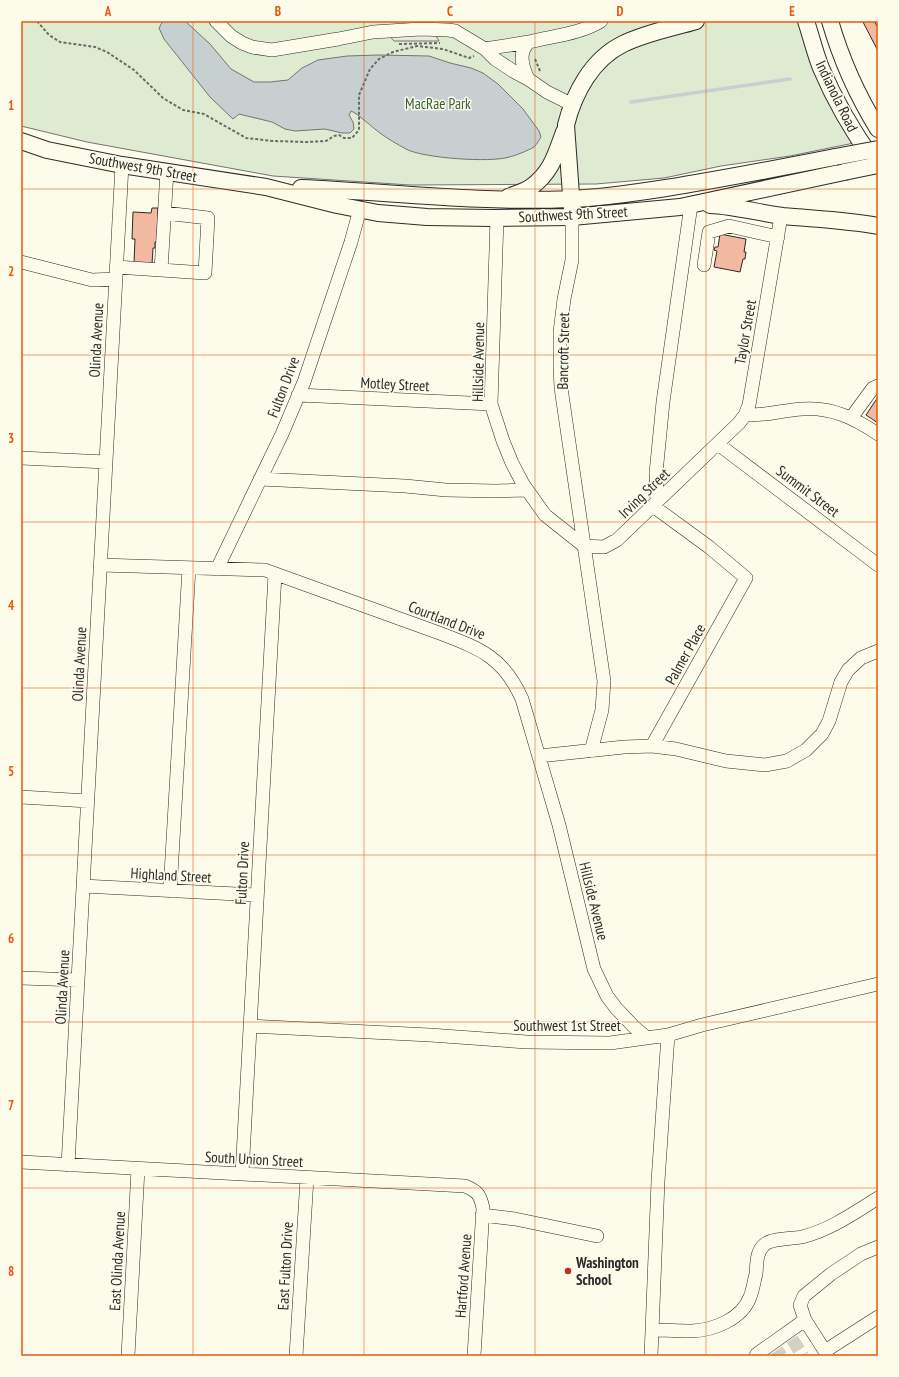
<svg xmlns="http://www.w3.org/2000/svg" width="899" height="1377" viewBox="0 0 899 1377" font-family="'PT Sans Narrow',sans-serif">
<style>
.green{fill:#deebd1;stroke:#74746e}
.parking{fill:#eceadb;stroke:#74746e}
.water{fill:#c7d0d0;stroke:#74746e}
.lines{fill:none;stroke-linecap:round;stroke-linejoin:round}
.stream{stroke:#c7d0d0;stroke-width:3.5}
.building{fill:#f2b8a0;stroke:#2b2b2b}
.minor-tunnel{stroke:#d3d1c4;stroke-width:13;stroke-dasharray:13 6;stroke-linecap:butt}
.minor-casing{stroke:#2b2b2b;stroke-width:14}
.major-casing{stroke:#2b2b2b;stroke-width:18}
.path{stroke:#6a6964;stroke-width:2;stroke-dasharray:3 2;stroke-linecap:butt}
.minor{stroke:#fdfbea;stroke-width:13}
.major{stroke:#fdfbea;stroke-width:16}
.major-bridge-casing{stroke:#2b2b2b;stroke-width:18;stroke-linecap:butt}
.major-bridge{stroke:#fdfbea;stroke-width:16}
.grid{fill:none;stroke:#e8590c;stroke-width:1;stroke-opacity:0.55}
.poi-dot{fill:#c62828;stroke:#fdfbea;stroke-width:1.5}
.labels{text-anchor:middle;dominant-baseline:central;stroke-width:3;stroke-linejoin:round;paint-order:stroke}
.street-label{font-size:15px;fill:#2b2b2b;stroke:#fdfbea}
.park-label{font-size:15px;fill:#34623c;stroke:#fdfbea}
.poi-label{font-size:15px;font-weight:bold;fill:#2b2b2b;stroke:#fdfbea;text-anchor:start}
.neatline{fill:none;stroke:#e8590c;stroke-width:1.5}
.grid-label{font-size:13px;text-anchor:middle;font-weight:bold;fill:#e8590c}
</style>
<rect width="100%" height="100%" fill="#fdfbea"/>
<path class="green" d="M21,21H800L854,143L790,156L721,166L664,178L596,184L410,185L273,176L87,142L21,126Z"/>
<path class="parking" d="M432,29L439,41H394L385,31Z"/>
<path class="water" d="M163,21H185L210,44L231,69L254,82H270L288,80L302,68L318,60L347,56L379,55L429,56L450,63L471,68L483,73L498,84L523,109L539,131L541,137C539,140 537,144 534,147C529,150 515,156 509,157C491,163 422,158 406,149C397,144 388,139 380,133C373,128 357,113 351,111L349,115L353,122L354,129L350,133H342L325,129L295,131L285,129L272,122L239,114L233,119L210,97L164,39L159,28Z"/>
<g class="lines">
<path class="stream" d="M631,102L790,79"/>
</g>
<path class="building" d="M866,21H874L878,28V51L863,22Z
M152,208H158L157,242H155V248H153L152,264L134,263L135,239H132L133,212L151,213Z
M720,234L746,239L744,252H746L745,259H743L740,272L714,267L717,251L714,250L715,247H718Z
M878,397V423L866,415Z"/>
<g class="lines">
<path class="minor-tunnel" d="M792,1339L803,1356
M777,1350L781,1356"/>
<defs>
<path id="minor" d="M216,21L231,36L242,43L252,47L272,50L338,39L373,32L421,29L448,30L455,31L485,49L495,59L513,71L528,79L547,92L573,105
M485,49L529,42
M528,79C522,66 518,52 529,42C553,36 580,34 601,21
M165,213L208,218L205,273L161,270L167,171
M572,217V260L564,299L560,332V366L561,388L604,681L602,710L591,751
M497,218L491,404L503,441L512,463L523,484L545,515L584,546L604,547L617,540L739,423L745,415L749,405L781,216
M21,262L92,280L116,279
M704,265L709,232L729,226L778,237
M116,267L161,270
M298,395L491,404
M745,415C765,416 783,410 803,409C832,407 854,418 878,434
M851,418L873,388L878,386
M718,444L878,565
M21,458L106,462
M260,479L405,486L446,490L496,491L527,490
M657,502L656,473L663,402L691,205
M100,565L265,570L442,634C481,649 504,658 522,699L559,825L594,969L607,996L616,1008L634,1027L647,1038
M217,569L282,434L304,382L351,242L360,209
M652,746L746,578L709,547L653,506
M539,756L624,747L652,746L676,749L726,761L765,765L787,761L806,750L822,734L829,721L841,682L848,670L861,658L878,651
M21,797L88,801
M83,886L257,895
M170,891L189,568
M21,978L78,980
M250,1026L430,1035L527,1042L610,1043L668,1035L702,1025L878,984
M21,1162L465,1186C477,1191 480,1194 483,1208L474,1356
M68,1165L122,165
M242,1174L275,574
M482,1215L515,1219L597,1236
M653,1330C666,1330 679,1331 692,1331C714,1330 742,1319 750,1297C753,1290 754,1281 756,1274C757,1264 756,1252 764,1245C771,1238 792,1239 802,1237C830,1230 854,1213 878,1198
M825,1351L878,1317
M128,1356L138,1169
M296,1356L307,1178
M651,1356L658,1181L668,1035
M756,1356L757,1354L805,1320
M828,1356L805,1320L800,1305L804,1296L831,1274L861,1254L878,1247"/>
<path id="major" d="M806,21C811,36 815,53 821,68C835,101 853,132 874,161
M830,21C841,59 857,95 878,129
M21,141L47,150L122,165L266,187L337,205L378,213L427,217L493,218L572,217L680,207L844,172
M301,188C391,192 480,203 570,199C602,198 634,193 666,188C722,179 779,168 835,157
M508,197C515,194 525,192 531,187C551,173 556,154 564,132
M710,205C735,206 759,213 783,216C815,219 847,220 878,226
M572,209L566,125C574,93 592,59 623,44C645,33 672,28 696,21"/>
</defs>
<use href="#minor" class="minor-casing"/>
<use href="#major" class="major-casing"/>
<path class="path" d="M37,21L49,35L60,42L95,47L107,52L134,70L163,98L183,110L204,114L246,138L273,141L307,142L326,141L334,136L339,135L344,138H352L359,130V95L370,69L379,59L393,52L417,46L443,49L469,58L474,56
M399,44L440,43
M535,59L540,71"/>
<use href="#minor" class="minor"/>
<use href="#major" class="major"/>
<defs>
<path id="major-bridge" d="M835,157L878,149
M844,172L878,165"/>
</defs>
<use href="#major-bridge" class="major-bridge-casing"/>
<use href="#major-bridge" class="major-bridge"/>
</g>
<path class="grid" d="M193,21V1356M364,21V1356M535,21V1356M706,21V1356M21,189H878M21,355H878M21,522H878M21,688H878M21,855H878M21,1022H878M21,1188H878"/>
<circle class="poi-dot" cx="568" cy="1271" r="4"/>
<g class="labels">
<g class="street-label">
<text transform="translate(837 96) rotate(64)">Indianola Road</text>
<text transform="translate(143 167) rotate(10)">Southwest 9th Street</text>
<text transform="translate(573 214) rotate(-3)">Southwest 9th Street</text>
<text transform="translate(745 332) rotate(-80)">Taylor Street</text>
<text transform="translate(96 340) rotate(-87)">Olinda Avenue</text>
<text transform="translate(563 351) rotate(-89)">Bancroft Street</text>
<text transform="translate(478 362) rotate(-89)">Hillside Avenue</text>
<text transform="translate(395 384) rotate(3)">Motley Street</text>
<text transform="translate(283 387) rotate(-69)">Fulton Drive</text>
<text transform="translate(808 491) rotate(37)">Summit Street</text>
<text transform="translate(644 493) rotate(-44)">Irving Street</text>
<text transform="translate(447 620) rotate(21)">Courtland Drive</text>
<text transform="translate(685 654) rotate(-61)">Palmer Place</text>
<text transform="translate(79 664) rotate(-87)">Olinda Avenue</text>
<text transform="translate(242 873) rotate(-87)">Fulton Drive</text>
<text transform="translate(171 875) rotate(3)">Highland Street</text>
<text transform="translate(594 901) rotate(76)">Hillside Avenue</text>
<text transform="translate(62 987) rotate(-87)">Olinda Avenue</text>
<text x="567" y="1025">Southwest 1st Street</text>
<text transform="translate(254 1159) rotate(3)">South Union Street</text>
<text transform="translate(117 1261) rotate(-87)">East Olinda Avenue</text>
<text transform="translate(285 1266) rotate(-87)">East Fulton Drive</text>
<text transform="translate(463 1276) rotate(-86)">Hartford Avenue</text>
</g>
<g class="park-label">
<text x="438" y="103">MacRae Park</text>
</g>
<g class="poi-label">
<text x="576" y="1262">Washington<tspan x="576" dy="17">School</tspan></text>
</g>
</g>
<rect width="899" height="1377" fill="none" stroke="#fdfbea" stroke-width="44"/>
<rect x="22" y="22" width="855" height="1333" class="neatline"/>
<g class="grid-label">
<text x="108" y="16">A</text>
<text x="278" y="16">B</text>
<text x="450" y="16">C</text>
<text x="620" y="16">D</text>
<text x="792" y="16">E</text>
<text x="11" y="110">1</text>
<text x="11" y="276">2</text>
<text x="11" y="443">3</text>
<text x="11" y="610">4</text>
<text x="11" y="776">5</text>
<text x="11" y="943">6</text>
<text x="11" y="1110">7</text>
<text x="11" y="1276">8</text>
</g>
</svg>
